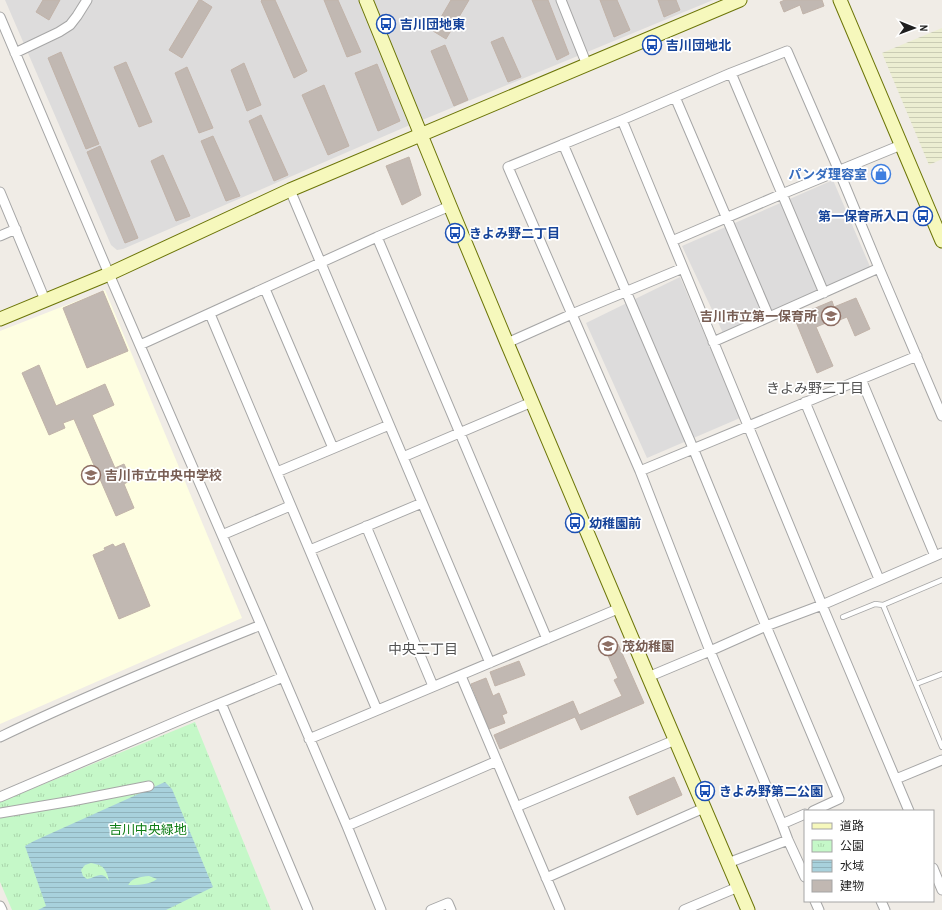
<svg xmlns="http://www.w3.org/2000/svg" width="942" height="910" viewBox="0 0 942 910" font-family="'Archivo Narrow','Noto Sans JP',sans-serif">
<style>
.residential{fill:#dddcdc}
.education{fill:#fefee1}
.farmland{fill:url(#farmland-rules)}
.park{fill:url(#park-tufts)}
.water{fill:url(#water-rules);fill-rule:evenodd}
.building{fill:#c1b8b2;stroke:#c1b3a9}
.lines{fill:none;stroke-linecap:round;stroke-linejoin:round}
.lane-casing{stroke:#a6a6a6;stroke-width:6}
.street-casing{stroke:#a6a6a6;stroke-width:11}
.secondary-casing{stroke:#6c7508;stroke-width:15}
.lane{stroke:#fff;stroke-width:4.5}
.street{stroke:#fff;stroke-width:9}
.secondary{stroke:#f6f8bc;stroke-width:13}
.labels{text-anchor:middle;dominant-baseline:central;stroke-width:3.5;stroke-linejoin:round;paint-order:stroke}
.transit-label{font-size:13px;font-weight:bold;fill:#164399;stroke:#fff;text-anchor:start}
.shop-label{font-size:13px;font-weight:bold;fill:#366cbe;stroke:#fff;text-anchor:end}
.education-label{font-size:13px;font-weight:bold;fill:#785e54;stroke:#fff;text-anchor:start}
.park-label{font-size:13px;fill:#0e7d15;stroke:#fff}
.neighbourhood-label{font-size:14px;fill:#525252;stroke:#fff}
</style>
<defs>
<pattern id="farmland-rules" width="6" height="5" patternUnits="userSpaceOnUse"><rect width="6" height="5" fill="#eceed2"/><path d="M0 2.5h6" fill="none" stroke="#caccb4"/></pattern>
<pattern id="park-tufts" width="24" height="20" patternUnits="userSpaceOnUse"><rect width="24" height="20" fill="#c5f8c8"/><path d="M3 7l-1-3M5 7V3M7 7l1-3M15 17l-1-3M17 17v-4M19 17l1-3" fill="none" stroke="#a9d4ab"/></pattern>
<pattern id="water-rules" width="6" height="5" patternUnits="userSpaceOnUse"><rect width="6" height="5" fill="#a8d1dc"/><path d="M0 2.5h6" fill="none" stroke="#90b3bc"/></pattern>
</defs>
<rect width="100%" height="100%" fill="#f0ece6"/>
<path class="residential" d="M5,0H713L403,128L123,249L117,250L111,245Z
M833,180L871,269L723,333L682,246Z
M680,277L740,418L647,458L586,323Z"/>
<path class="education" d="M105,290L242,618L0,724V331Z"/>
<path class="farmland" d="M942,28V159L929,165L882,53Z"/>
<path class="park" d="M195,722L271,910H12L0,882V802Z"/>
<path class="water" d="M165,782L172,789L213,887L166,910H38L46,906L25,846L34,841ZM91,863C94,864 98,864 101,866C106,869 108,876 109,881C101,870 98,877 87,879L83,876L81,870L85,865ZM149,876L157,879C149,885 138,885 128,885C133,877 140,877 149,876Z"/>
<path class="building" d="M43,0H60L49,20L36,12Z
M199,0H201L212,7L182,58L169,50Z
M262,0H275L307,71L294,78L261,1Z
M324,0H338L361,52L347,57Z
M451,0H469L446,39L433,31Z
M532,0H548L569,54L557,60Z
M600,0H617L630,30L614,37Z
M658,0H676L680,10L664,17Z
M785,0H822L824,6L803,14L800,5L784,12L780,2Z
M503,37L521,77L508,82L491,42Z
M445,45L468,100L454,106L431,51Z
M61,52L99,144L86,149L48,58Z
M126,62L152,122L139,127L114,67Z
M244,63L261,105L247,111L231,70Z
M377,64L400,121L378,131L355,73Z
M187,67L213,128L199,133L175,73Z
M324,85L349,146L328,155L302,95Z
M261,115L288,175L274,181L249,121Z
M213,136L240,196L226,201L201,141Z
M100,146L138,238L125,243L87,152Z
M163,155L190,216L176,221L151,161Z
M409,157L421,195L402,205L386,166Z
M103,291L128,351L87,368L63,308Z
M856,298L870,329L855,336L847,317L837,321L836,319L816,327L833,366L817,373L794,317L832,301L834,307Z
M39,365L56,406L105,384L114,405L92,415L115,468L124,464L129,475L131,474L133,479L124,484L134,508L116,516L74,419L63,423L65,428L49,435L22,373Z
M124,543L150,606L119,619L93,555L105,550L104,548L113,544L115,547Z
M618,644L644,703L581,730L575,717L500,749L494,735L573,701L579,715L622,696L614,680L618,678L605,649Z
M519,661L525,675L495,686L490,672Z
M486,678L493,696L499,693L507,713L502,715L505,723L489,729L471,684Z
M674,777L682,795L637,815L629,797Z"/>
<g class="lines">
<defs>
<path id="lane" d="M942,580L883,605L942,747
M843,617L875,604L883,605
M916,684L942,674"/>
<path id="street" d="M561,0L587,65
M0,17L109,274L261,625L347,826L381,910
M15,53L59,32L70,25L77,16L87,0
M731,73L824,293
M675,97L769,317
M622,120L822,605L909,811
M563,144L693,448L766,626L839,799L813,811
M290,190L490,663
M0,192L45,300
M0,236L16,229
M377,237L547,639
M672,241L782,194L901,145
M265,289L333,448
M210,314L377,710
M713,342L879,268
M507,343L572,314L683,268
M140,345L377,237L450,206
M861,379L935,556
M805,402L879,579
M403,457L532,402
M640,471L917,356
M277,472L389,425
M366,526L433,686
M222,535L290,506
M310,550L422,503
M461,676L520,816L560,910
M648,677L710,651L766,626L822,605L942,553
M221,703L308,910
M0,737C85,696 173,660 261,625
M309,739L620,608
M896,779L942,760
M0,797L187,717L283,677
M516,807L675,740
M0,813L72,801L149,786
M782,824L805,814
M347,826L497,761
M728,863L788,840
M933,868L942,890
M805,877L788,840L782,824L710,651L640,471L508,167L622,120L731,73L787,51L839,171L879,268L942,416
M546,878L704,808
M815,901L819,910
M881,901L885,910
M0,906L2,910
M431,910L448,903L451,910
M684,910L738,887"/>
<path id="secondary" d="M366,0L450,206L507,343L645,669L748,910
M840,0L942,241
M0,319L109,274L290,190L740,0"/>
</defs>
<use href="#lane" class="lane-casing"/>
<use href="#street" class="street-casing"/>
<use href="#secondary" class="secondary-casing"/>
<use href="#lane" class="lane"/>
<use href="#street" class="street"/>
<use href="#secondary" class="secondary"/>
</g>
<defs>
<symbol id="bus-ring" viewBox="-11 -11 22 22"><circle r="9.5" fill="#fff" stroke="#1a4fb4" stroke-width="1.5"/><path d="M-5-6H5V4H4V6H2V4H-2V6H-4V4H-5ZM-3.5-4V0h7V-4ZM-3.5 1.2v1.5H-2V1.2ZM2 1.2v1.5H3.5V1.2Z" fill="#1a4fb4"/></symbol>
<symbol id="shop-ring" viewBox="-11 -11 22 22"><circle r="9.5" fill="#fff" stroke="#3f7fe0" stroke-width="1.5"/><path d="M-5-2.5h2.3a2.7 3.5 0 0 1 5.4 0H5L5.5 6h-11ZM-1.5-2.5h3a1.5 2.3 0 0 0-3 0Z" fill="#3f7fe0"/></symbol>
<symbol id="school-ring" viewBox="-11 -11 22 22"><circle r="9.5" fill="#fff" stroke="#8d6e63" stroke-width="1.5"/><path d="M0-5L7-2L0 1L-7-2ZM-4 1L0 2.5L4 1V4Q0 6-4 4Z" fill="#8d6e63"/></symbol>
</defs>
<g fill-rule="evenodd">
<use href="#bus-ring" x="375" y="13" width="22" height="22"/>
<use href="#bus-ring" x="641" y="34" width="22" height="22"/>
<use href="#shop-ring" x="870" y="163" width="22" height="22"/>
<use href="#bus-ring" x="912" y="205" width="22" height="22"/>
<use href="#bus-ring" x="444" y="222" width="22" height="22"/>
<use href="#school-ring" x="820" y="305" width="22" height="22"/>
<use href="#school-ring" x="80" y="464" width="22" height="22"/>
<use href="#bus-ring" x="564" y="512" width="22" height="22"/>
<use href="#school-ring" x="597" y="635" width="22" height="22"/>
<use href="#bus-ring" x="694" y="780" width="22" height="22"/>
</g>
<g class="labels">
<g class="transit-label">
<text x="400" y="24">吉川団地東</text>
<text x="666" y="45">吉川団地北</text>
<text x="909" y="216" text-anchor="end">第一保育所入口</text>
<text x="469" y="233">きよみ野二丁目</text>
<text x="589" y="523">幼稚園前</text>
<text x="719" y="791">きよみ野第二公園</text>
</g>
<g class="shop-label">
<text x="867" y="174">パンダ理容室</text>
</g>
<g class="education-label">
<text x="817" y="316" text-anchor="end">吉川市立第一保育所</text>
<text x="105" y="475">吉川市立中央中学校</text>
<text x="622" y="646">茂幼稚園</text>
</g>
<g class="park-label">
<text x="148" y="829">吉川中央緑地</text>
</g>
<g class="neighbourhood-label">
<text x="815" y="388">きよみ野二丁目</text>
<text x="423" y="649">中央二丁目</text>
</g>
</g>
<rect x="804" y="810" width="130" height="92" fill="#ffffff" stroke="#a5a5a5"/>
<rect x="812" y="823" width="20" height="6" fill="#f6f8bc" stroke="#a5a5a5"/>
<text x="840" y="830" font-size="12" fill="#1f1f1f">道路</text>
<rect x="812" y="840" width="20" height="12" fill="url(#park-tufts)" stroke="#a5a5a5"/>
<text x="840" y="850" font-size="12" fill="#1f1f1f">公園</text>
<rect x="812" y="860" width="20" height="12" fill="url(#water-rules)" stroke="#a5a5a5"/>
<text x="840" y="870" font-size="12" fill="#1f1f1f">水域</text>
<rect x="812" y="880" width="20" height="12" fill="#c1b8b2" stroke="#a5a5a5"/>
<text x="840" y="890" font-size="12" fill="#1f1f1f">建物</text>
<g transform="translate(914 28) rotate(91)" stroke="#ffffff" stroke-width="3" paint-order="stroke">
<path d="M0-3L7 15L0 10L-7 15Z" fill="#1f1f1f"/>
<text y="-6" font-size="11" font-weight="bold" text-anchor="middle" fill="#1f1f1f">N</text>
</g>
</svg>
